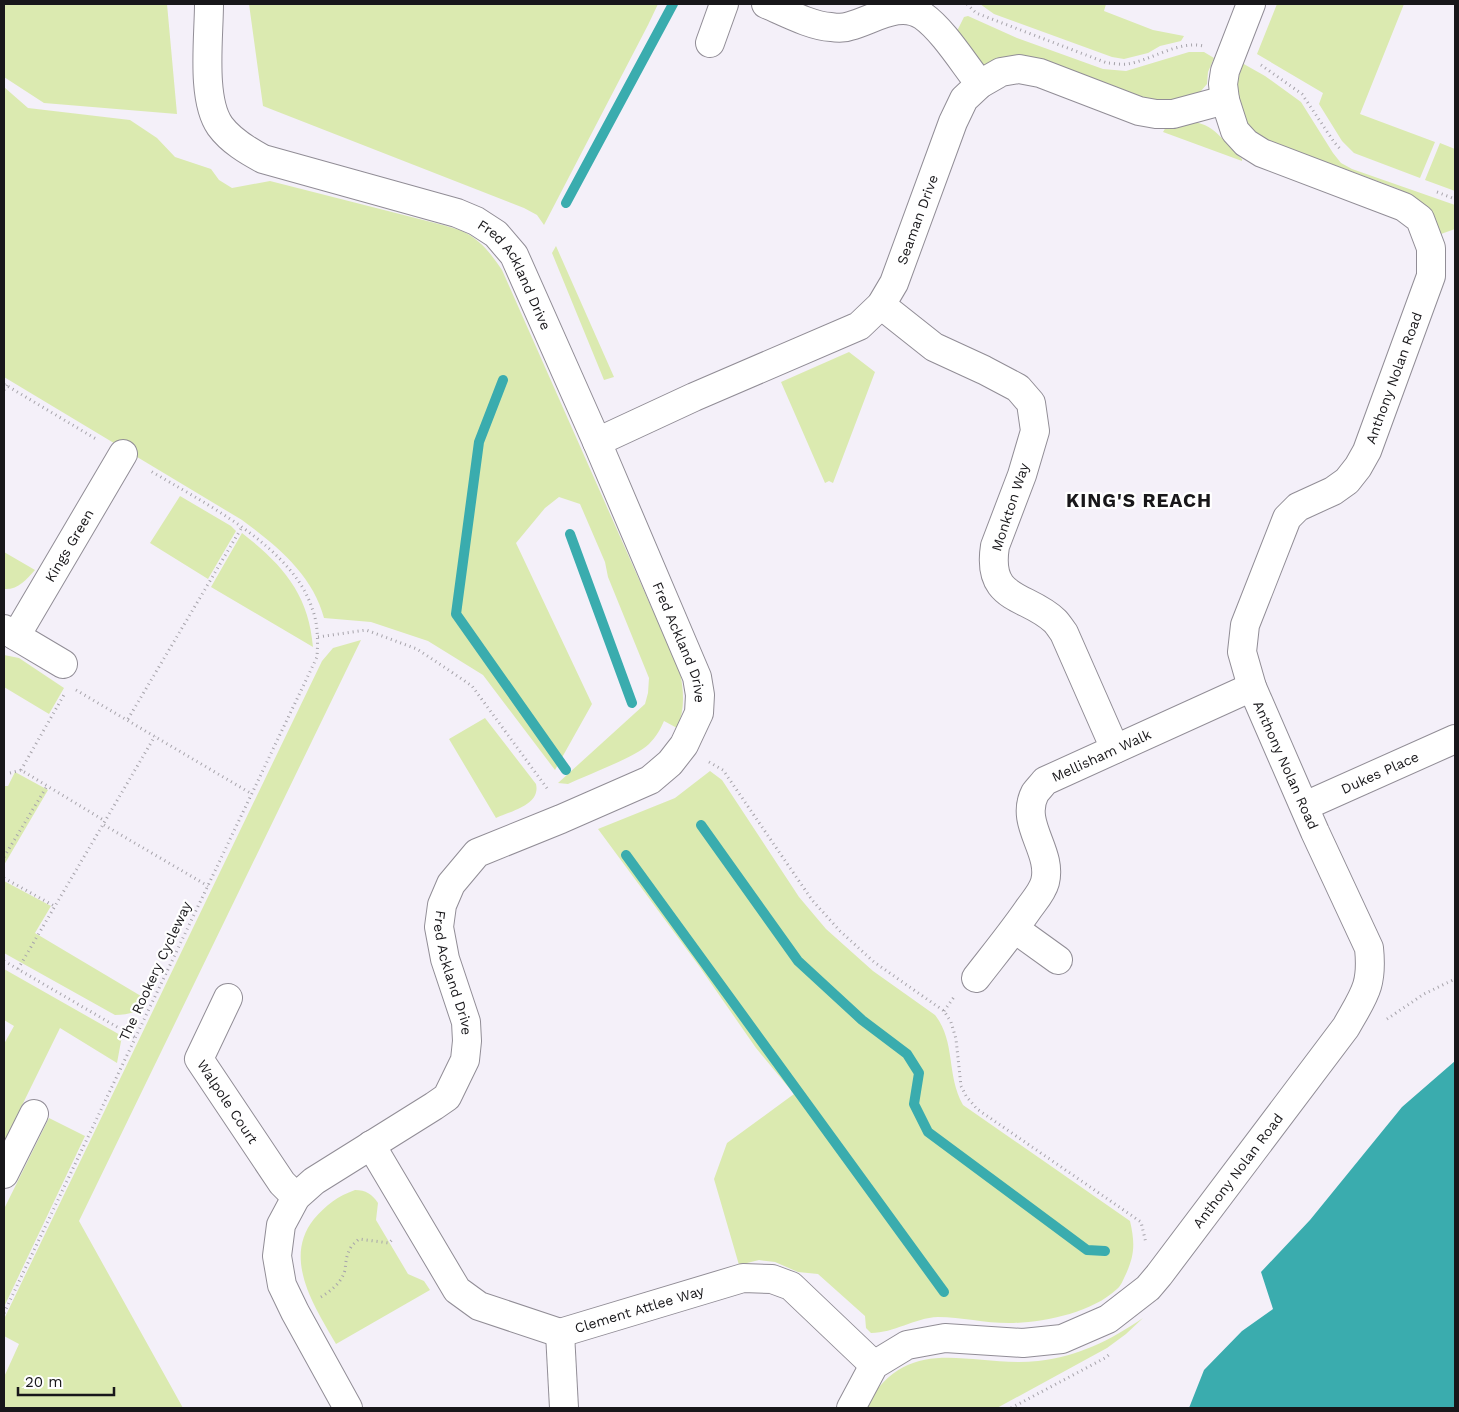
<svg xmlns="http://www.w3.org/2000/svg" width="1459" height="1412" viewBox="0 0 1459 1412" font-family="'Work Sans',sans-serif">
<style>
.green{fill:#dbeab0}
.water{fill:#3aacae}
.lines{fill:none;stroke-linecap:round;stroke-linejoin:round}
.stream{stroke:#3aacae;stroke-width:10}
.street-casing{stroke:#918d96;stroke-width:30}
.path{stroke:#a7a4ab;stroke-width:3;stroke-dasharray:1 4;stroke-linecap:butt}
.street{stroke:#fff;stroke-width:28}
.labels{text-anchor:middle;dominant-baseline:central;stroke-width:4.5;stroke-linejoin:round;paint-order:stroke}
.street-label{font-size:14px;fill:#18171a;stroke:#fff}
.district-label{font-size:19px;font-weight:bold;letter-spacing:1px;fill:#18171a;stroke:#fff}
</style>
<rect width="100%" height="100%" fill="#f4f0f9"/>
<path class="green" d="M4,4H167L177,114L44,103L4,77Z
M249,4H658L648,25L544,225L537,215L524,208L263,106Z
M980,4H1106L1104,11L1153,30L1184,36L1181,41L1160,46L1148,53L1124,59L1112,57L994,14Z
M1277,4H1404L1360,114L1435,142L1420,178L1354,153L1342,141L1319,104L1323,93L1257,54Z
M968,16L1017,38L1103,69L1126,71L1189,52H1204L1214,58L1208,72L1207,84L1201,91L1195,95L1161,104L979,65L957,31L964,17Z
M1242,63L1265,76L1301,102L1333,153L1341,163L1352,169L1455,205V229L1441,234C1431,214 1419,201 1399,189L1269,141C1235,122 1232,98 1242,63Z
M4,87L28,108L130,120L157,138L175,157L211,169L219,180L232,188L270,181L439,224C446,226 455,228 462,231C480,239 492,255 502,270L680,672C684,692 685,710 677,728L664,721C660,730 656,737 649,744C634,758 589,774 568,784L558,783L645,704L648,693L649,678L608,577L605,562L580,504L559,497L545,508L516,543L592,704L555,770L483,675L428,641L371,622L324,618C313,575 276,545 242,520L4,377Z
M1194,122C1216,125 1226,145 1242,159V161L1163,132L1166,127Z
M1440,143L1455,149V191L1425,180Z
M556,246L614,377L604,380L552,253Z
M849,352L875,372L833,483L829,481L825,483L781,382Z
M180,496L231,526L236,531L208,579L150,543Z
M242,533C282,564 309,594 313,647L211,587Z
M4,552L35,570C26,580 18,590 4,589Z
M361,640L79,1221L183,1408H4V1377L19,1344L4,1336V1319L322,661L333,648Z
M4,655L19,658L64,688L49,714L4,687Z
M485,718L536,784C541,805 510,811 496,818L449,739Z
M710,771L722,780L799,897L826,929L873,971L935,1015C956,1042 946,1074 963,1105L1130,1221C1135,1243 1135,1255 1125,1276C1123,1280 1121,1286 1117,1289C1093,1312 1046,1322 1014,1323C988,1324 963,1317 938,1317C914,1318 894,1333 871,1333L866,1328L865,1316L818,1274L798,1272L775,1262L759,1260L739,1265L714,1179L727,1143L794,1094L756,1048L699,966L598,829L675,798Z
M15,772L48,790L4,865V787L5,786H8Z
M4,881L51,906L35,933L146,999C140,1012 130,1015 115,1015L4,953Z
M4,969L122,1036L117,1063L60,1028L4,1142V1044L14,1026L4,1020Z
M49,1118L85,1136L4,1307V1209Z
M355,1190C366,1190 372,1194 378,1203L376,1220L408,1274L424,1281L430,1290L336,1344C315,1307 282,1259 314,1219C326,1205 338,1196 355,1190Z
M1143,1318L1126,1334L1107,1348L997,1408H865C908,1330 969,1368 1038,1361C1079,1356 1109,1341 1143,1318Z"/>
<path class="water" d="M1455,1061V1408H1189L1204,1370L1242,1331L1273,1309L1261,1272L1310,1220L1402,1107Z"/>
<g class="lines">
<path class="stream" d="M566,203L673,4
M503,380L479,442L456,614L566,770
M570,534L632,703
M701,825L798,961L862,1020L907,1054L919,1073L914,1104L928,1132L1087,1250L1105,1251
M626,855L944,1292"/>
<defs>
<g id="street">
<path id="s1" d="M209,4C209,37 201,99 220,126C231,141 248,151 263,159L457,213L476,221L496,234L514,255L597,442L697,677L700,695L699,713L684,745L670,763L650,780L561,819L477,853L451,884L442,905L439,927L445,959L466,1022L467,1041L465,1060L447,1097L434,1106L314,1181L296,1197L281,1225L277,1256L282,1285L295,1312L348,1408"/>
<path d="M766,4C785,12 811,26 831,27C837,28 845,28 850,26C873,20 900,0 923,16C943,30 964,64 980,84"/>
<path d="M710,43L724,4"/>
<path d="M881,305L934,347L984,370L1018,388L1031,403L1035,431L1022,475L995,546C986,602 1027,594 1055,621C1058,624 1061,629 1064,633L1115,749"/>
<path id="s2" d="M597,442L694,397L859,326L881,305L894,283L953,122L964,99L980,84L1001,72L1019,69L1040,73L1139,111L1156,114H1173L1225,100"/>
<path d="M4,629L63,664"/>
<path id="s3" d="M16,636L123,454"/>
<path id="s4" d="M1305,806L1455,739"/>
<path d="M1015,929L1058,960"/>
<path id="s5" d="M976,978C993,956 1011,934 1027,911C1033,902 1042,893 1045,882C1053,851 1019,824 1035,793C1038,789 1042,785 1045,781L1252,687"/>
<path id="s6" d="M228,998L199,1059L282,1183L296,1197"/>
<path id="s7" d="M371,1145L457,1290L479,1306L560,1333L743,1278L772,1279L791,1286L874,1365"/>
<path d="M4,1174L34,1114"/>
<path d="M560,1333L564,1408"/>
<path id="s8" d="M851,1408L874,1365L907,1345L945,1338L1023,1343L1062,1339L1108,1319L1148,1288L1159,1275L1346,1027C1364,995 1373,986 1369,948L1315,832L1252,687L1242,652L1245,625L1287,518L1298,507L1333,491L1347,481L1358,467L1367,451L1431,276V248L1420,219L1404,207L1262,153L1246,143L1235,131L1225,100L1223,84L1225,71L1251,4"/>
</g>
</defs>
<use href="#street" class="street-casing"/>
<path class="path" d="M967,4L976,13L1107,63C1113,63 1120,65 1127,64C1150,61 1179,40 1203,46
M1261,65L1302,94L1334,142L1341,150
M1437,192L1455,199
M4,384L96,439
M4,390L7,385
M318,637L366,630L417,649L450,671L472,686L549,791
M76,690L252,794
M128,719L242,527
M709,762L723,770L812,900L840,931L874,962L944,1011L951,1022L956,1039L961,1086L966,1096L977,1109L1141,1222L1146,1243
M21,770L65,693
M10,773L21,770L105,821
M104,825L208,886
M4,857L47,786
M4,878L56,907
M4,961L136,1038
M18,969L155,736
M944,1011L954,997
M1387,1019L1424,994L1455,979
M321,1297C331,1291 342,1282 345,1270C346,1262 346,1255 351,1247C353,1244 356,1242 359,1239L389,1243L392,1240
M4,1313L317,657C318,641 318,623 312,608C292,546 202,502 149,470
M1011,1408L1105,1358L1111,1353"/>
<use href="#street" class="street"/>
</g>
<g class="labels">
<g class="street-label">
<text stroke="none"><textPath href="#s2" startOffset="410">Seaman Drive</textPath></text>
<text stroke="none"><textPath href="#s1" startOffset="469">Fred Ackland Drive</textPath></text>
<text stroke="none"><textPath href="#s8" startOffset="1406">Anthony Nolan Road</textPath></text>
<text transform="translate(1010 507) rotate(-72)">Monkton Way</text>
<text stroke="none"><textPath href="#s3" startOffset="105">Kings Green</textPath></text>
<text stroke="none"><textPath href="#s1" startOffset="874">Fred Ackland Drive</textPath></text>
<text stroke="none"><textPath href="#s5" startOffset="288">Mellisham Walk</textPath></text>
<text transform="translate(1286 765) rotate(66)">Anthony Nolan Road</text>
<text stroke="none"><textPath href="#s4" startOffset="82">Dukes Place</textPath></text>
<text transform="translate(155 971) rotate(-65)">The Rookery Cycleway</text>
<text stroke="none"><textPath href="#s1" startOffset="1354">Fred Ackland Drive</textPath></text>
<text stroke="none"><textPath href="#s6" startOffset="119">Walpole Court</textPath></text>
<text stroke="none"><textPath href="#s8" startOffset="492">Anthony Nolan Road</textPath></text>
<text stroke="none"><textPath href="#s7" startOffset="364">Clement Attlee Way</textPath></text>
</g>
<g class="district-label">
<text x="1139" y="500">KING'S REACH</text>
</g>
</g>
<rect width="1459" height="1412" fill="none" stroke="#18171a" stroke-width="10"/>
<path d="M18 1387v8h96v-8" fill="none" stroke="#18171a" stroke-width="2.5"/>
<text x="25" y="1387" font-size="15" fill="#18171a" stroke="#ffffff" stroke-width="4" paint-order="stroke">20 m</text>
</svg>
